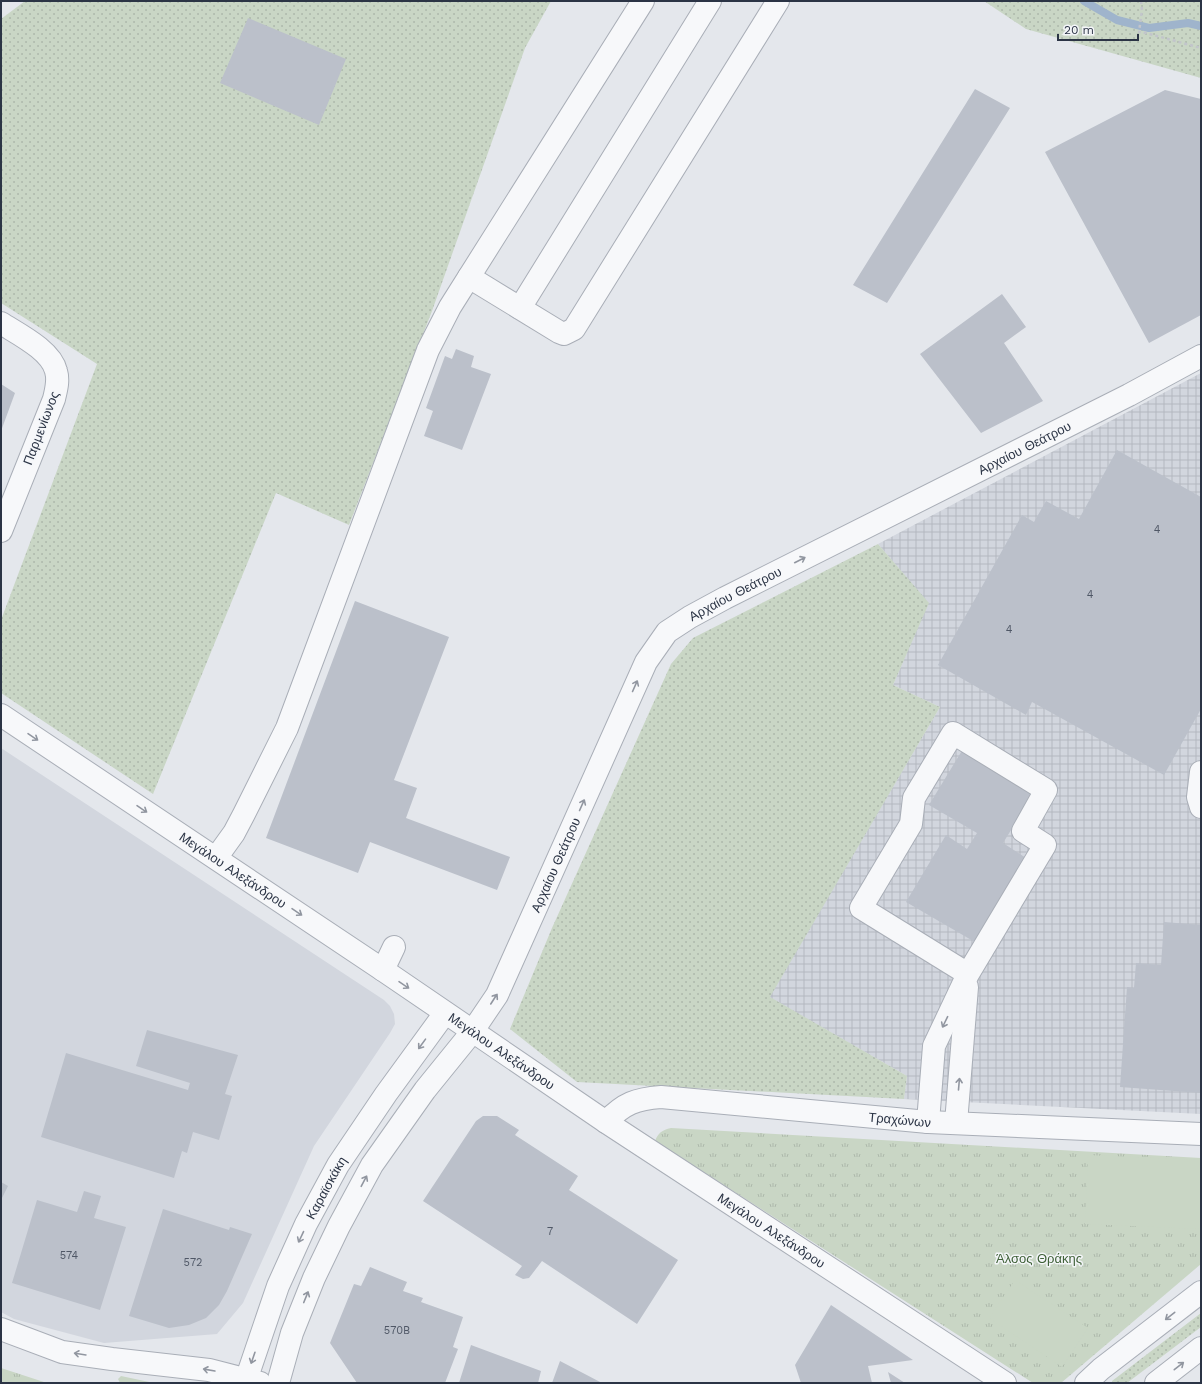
<svg xmlns="http://www.w3.org/2000/svg" width="1202" height="1384" viewBox="0 0 1202 1384" font-family="'Work Sans',sans-serif">
<style>
.built{fill:#d2d6de}
.industrial{fill:url(#industrial-grid)}
.grass{fill:url(#grass-dots)}
.park{fill:url(#park-tufts)}
.garden{fill:#c9d6c5}
.lines{fill:none;stroke-linecap:round;stroke-linejoin:round}
.stream{stroke:#9fb4cc;stroke-width:8}
.building{fill:#bbc0ca}
.minor-casing{stroke:#a9aeb7;stroke-width:24}
.path{stroke:#c2c5cb;stroke-width:2.5;stroke-dasharray:3 3;stroke-linecap:butt}
.minor{stroke:#f7f8fa;stroke-width:22}
.oneway{stroke:#9196a0}
.labels{text-anchor:middle;dominant-baseline:central;stroke-width:3;stroke-linejoin:round;paint-order:stroke}
.number-label{font-size:11px;fill:#4f5766}
.street-label{font-size:13px;fill:#2b3445;stroke:#f4f6f9}
.park-label{font-size:13px;fill:#3f6138;stroke:#f4f6f9}
</style>
<defs>
<pattern id="industrial-grid" width="8" height="8" patternUnits="userSpaceOnUse"><rect width="8" height="8" fill="#d2d6de"/><path d="M0 4h8M4 0v8" fill="none" stroke="#b4b8c0"/></pattern>
<pattern id="grass-dots" width="8" height="8" patternUnits="userSpaceOnUse"><rect width="8" height="8" fill="#c9d6c5"/><path d="M2 2h.1M6 6h.1" fill="none" stroke="#adb8ab" stroke-width="1.8" stroke-linecap="round"/></pattern>
<pattern id="park-tufts" width="24" height="20" patternUnits="userSpaceOnUse"><rect width="24" height="20" fill="#c9d6c5"/><path d="M3 7l-1-3M5 7V3M7 7l1-3M15 17l-1-3M17 17v-4M19 17l1-3" fill="none" stroke="#adb8ab"/></pattern>
</defs>
<rect width="100%" height="100%" fill="#e4e7ec"/>
<path class="built" d="M1,748L384,1000L390,1006L394,1014L395,1024L390,1033L314,1146L243,1303L217,1334L104,1343L14,1319L1,1312Z"/>
<path class="industrial" d="M1201,373V1114L904,1099L907,1076L769,997L940,707L893,685L928,603L878,544Z"/>
<path class="grass" d="M25,1H551L525,48L432,311L349,525L276,493L153,794L1,693V620L97,364L1,303V19Z
M984,1H1201V78L1026,29Z
M878,544L929,603L893,685L940,707L770,997L907,1076L904,1099L577,1082L510,1029L552,928L671,664L693,638Z
M1201,1313V1327L1127,1383H1112V1381Z"/>
<path class="park" d="M671,1128L1201,1158V1264L1061,1383H1033L655,1141C658,1133 662,1130 671,1128Z
M1,1368L47,1383H1Z
M121,1376L154,1383H120L118,1379Z"/>
<path class="garden" d="M1088,1155L1201,1160V1229L1085,1224Z
M1015,1280L1088,1328L1062,1367L989,1318Z"/>
<g class="lines">
<path class="stream" d="M1084,1L1117,20L1149,28L1188,23L1201,26"/>
</g>
<path class="building" d="M248,18L346,59L319,125L220,83Z
M975,89L1010,108L887,303L853,285Z
M1165,90L1201,99V315L1149,343L1045,152Z
M1002,294L1026,327L1004,343L1043,401L981,433L920,354Z
M456,349L474,356L471,367L491,374L462,450L424,436L433,411L426,408L445,356L452,359Z
M1,384L15,393L1,431Z
M1117,450L1201,497V709L1164,775L1032,702L1026,715L938,665L1022,515L1034,522L1046,501L1079,519Z
M355,601L449,637L394,780L417,788L406,818L510,857L497,890L370,842L358,873L266,838Z
M963,749L1034,793L1003,843L1029,860L980,945L906,902L946,835L967,849L977,833L929,805Z
M1164,922L1201,925V1093L1120,1087L1127,987L1134,988L1136,963L1161,965Z
M147,1030L238,1055L225,1094L232,1096L219,1140L193,1132L187,1153L182,1151L174,1178L41,1137L66,1053L188,1090L190,1083L136,1066Z
M483,1116H497L519,1130L515,1135L578,1176L569,1190L678,1260L637,1324L542,1261L529,1278L523,1279L515,1275L522,1266L423,1201L476,1121Z
M1,1182L8,1186L1,1200Z
M84,1191L101,1196L94,1218L126,1227L100,1310L12,1283L37,1200L77,1212Z
M163,1209L229,1230L230,1227L252,1234L227,1291L219,1305L206,1318L189,1325L169,1328L129,1316Z
M370,1267L407,1282L403,1291L423,1298L421,1302L463,1317L453,1347L458,1349L445,1383H357L330,1343L354,1284L361,1286Z
M831,1305L913,1360L868,1366L872,1383H801L795,1365Z
M471,1345L541,1371L538,1383H459Z
M560,1361L602,1383H552Z
M888,1372L905,1383H891Z"/>
<g class="lines">
<defs>
<g id="minor">
<path d="M469,277L559,332L564,334L574,329L778,1"/>
<path d="M520,308L710,1"/>
<path d="M1,323C18,334 51,350 56,371C59,381 56,390 54,399L1,531"/>
<path id="s1" d="M1,715L383,970L606,1122L1005,1383"/>
<path d="M1201,772L1198,797L1201,807"/>
<path d="M216,858L234,833L244,814L287,728L428,350L450,307L643,1"/>
<path d="M383,970L394,947"/>
<path id="s2" d="M606,1122C624,1103 636,1099 661,1097L928,1122L1201,1134"/>
<path d="M928,1122L934,1046L968,974L1045,845L1023,831L1046,790L953,733L914,798L911,824L861,908L968,974"/>
<path d="M956,1123L967,987"/>
<path d="M1,1329L62,1352L112,1359L209,1370L260,1383"/>
<path id="s3" d="M245,1383L278,1286L306,1224L338,1165L386,1094L445,1013"/>
<path id="s4" d="M278,1383L292,1333L314,1278L339,1226L372,1165L425,1090L472,1032L497,995L646,662L667,632L690,617L725,598L1129,395L1201,356"/>
<path d="M1086,1383L1101,1369L1201,1292"/>
<path d="M1156,1383L1201,1348"/>
</g>
</defs>
<use href="#minor" class="minor-casing"/>
<path class="path" d="M1141,1L1142,10L1139,32L1146,33L1201,48"/>
<use href="#minor" class="minor"/>
</g>
<defs><path id="oneway-shaft" d="M-6 0H5M1.5-3L5.5 0L1.5 3" fill="none" stroke-width="1.6" stroke-linecap="round" stroke-linejoin="round"/></defs>
<g class="oneway">
<use href="#oneway-shaft" transform="translate(800 560) rotate(-27)"/>
<use href="#oneway-shaft" transform="translate(635 686) rotate(-66)"/>
<use href="#oneway-shaft" transform="translate(33 737) rotate(34)"/>
<use href="#oneway-shaft" transform="translate(582 805) rotate(-66)"/>
<use href="#oneway-shaft" transform="translate(142 809) rotate(34)"/>
<use href="#oneway-shaft" transform="translate(297 912) rotate(34)"/>
<use href="#oneway-shaft" transform="translate(404 985) rotate(34)"/>
<use href="#oneway-shaft" transform="translate(494 999) rotate(-57)"/>
<use href="#oneway-shaft" transform="translate(945 1022) rotate(116)"/>
<use href="#oneway-shaft" transform="translate(422 1044) rotate(126)"/>
<use href="#oneway-shaft" transform="translate(959 1084) rotate(-85)"/>
<use href="#oneway-shaft" transform="translate(364 1181) rotate(-62)"/>
<use href="#oneway-shaft" transform="translate(301 1237) rotate(115)"/>
<use href="#oneway-shaft" transform="translate(306 1297) rotate(-68)"/>
<use href="#oneway-shaft" transform="translate(1170 1316) rotate(142)"/>
<use href="#oneway-shaft" transform="translate(80 1354) rotate(-171)"/>
<use href="#oneway-shaft" transform="translate(253 1358) rotate(109)"/>
<use href="#oneway-shaft" transform="translate(1179 1366) rotate(-38)"/>
<use href="#oneway-shaft" transform="translate(209 1370) rotate(-170)"/>
</g>
<g class="labels">
<g class="number-label">
<text x="1157" y="529">4</text>
<text x="1090" y="594">4</text>
<text x="1009" y="629">4</text>
<text x="550" y="1231">7</text>
<text x="69" y="1255">574</text>
<text x="193" y="1262">572</text>
<text x="397" y="1330">570B</text>
</g>
<g class="street-label">
<text transform="translate(41 428) rotate(-69)">Παρμενίωνος</text>
<text stroke="none"><textPath href="#s4" startOffset="1253">Αρχαίου Θεάτρου</textPath></text>
<text stroke="none"><textPath href="#s4" startOffset="929">Αρχαίου Θεάτρου</textPath></text>
<text stroke="none"><textPath href="#s4" startOffset="592">Αρχαίου Θεάτρου</textPath></text>
<text stroke="none"><textPath href="#s1" startOffset="279">Μεγάλου Αλεξάνδρου</textPath></text>
<text stroke="none"><textPath href="#s1" startOffset="603">Μεγάλου Αλεξάνδρου</textPath></text>
<text stroke="none"><textPath href="#s2" startOffset="302">Τραχώνων</textPath></text>
<text stroke="none"><textPath href="#s3" startOffset="212">Καραϊσκάκη</textPath></text>
<text stroke="none"><textPath href="#s1" startOffset="927">Μεγάλου Αλεξάνδρου</textPath></text>
</g>
<g class="park-label">
<text x="1039" y="1258">Άλσος Θράκης</text>
</g>
</g>
<rect width="1202" height="1384" fill="none" stroke="#2b3445" stroke-width="4"/>
<path d="M1058 34v6h80v-6" fill="none" stroke="#2b3445" stroke-width="2"/>
<text x="1064" y="34" font-size="12" fill="#2b3445" stroke="#f4f6f9" stroke-width="3" paint-order="stroke">20 m</text>
</svg>
